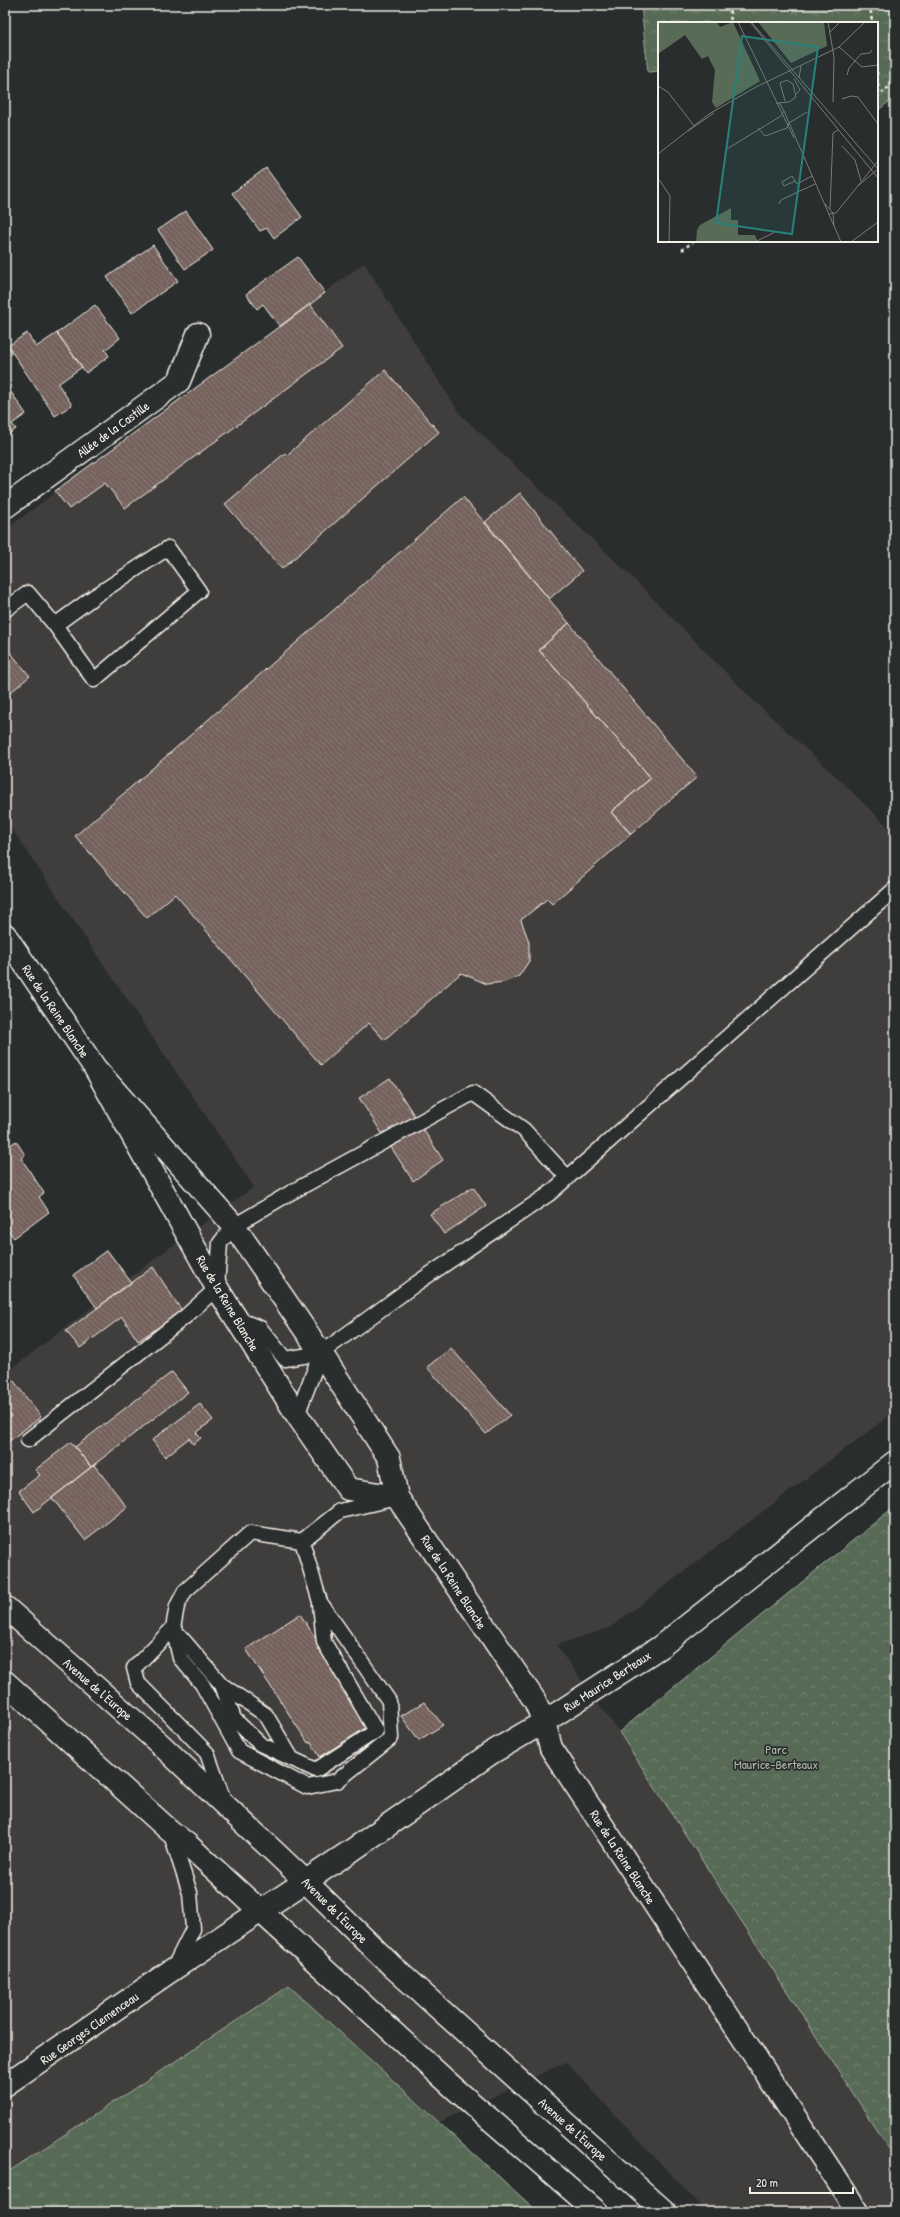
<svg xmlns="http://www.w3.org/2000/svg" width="900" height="2217" viewBox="0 0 900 2217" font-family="'Patrick Hand',sans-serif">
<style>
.built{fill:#403d3c}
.grass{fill:url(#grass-tufts);stroke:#a6ae9f}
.forest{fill:url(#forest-crowns);stroke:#a6ae9f}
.building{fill:url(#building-back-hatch);stroke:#f4f1e8}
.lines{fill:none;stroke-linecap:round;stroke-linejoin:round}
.lane-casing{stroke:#f4f1e8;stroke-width:17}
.street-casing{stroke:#f4f1e8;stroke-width:25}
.primary-casing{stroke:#f4f1e8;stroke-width:25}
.path{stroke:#f4f1e8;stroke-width:2.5;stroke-dasharray:3 3;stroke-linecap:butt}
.lane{stroke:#2a2d2e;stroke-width:14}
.street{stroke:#2a2d2e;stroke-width:22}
.primary{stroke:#2a2d2e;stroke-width:22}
.labels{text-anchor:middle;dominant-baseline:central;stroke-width:3.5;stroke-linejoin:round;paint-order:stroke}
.street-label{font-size:13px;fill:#f4f1e8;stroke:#2a2d2e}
.park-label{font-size:13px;fill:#adb5a6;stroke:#2a2d2e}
.inset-road{fill:none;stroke:#7b7b78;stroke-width:1}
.view{fill:#26827a;fill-opacity:0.15;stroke:#26827a;stroke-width:2}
.inset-edge{fill:none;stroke:#f4f1e8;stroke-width:2}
</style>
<defs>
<pattern id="grass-tufts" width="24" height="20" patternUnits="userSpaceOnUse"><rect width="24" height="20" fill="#576b56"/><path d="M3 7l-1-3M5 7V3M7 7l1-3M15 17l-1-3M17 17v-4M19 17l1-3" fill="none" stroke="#70816e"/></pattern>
<pattern id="forest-crowns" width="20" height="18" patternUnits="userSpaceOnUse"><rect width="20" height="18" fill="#576b56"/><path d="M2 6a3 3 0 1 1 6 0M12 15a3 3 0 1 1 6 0" fill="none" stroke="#70816e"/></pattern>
<pattern id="building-back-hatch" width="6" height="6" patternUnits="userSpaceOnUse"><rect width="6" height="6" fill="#74625d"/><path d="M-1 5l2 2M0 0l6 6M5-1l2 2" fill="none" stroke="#887974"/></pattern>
</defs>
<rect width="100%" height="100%" fill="#2a2d2e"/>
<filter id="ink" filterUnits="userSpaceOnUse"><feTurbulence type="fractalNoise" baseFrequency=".025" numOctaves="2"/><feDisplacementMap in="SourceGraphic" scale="8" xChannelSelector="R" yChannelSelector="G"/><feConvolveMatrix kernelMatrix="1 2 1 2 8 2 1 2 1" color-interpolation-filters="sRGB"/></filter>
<g filter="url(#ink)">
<path class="built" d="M364,263L460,414L629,574L751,698L843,783L895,834V1411L611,1627L556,1645L619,1732L895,2158V2212H706L566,2062L440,2122L289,1986L5,2174V1374L161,1254L254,1187L5,819V530Z"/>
<path class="grass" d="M289,1986L538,2212H5V2174Z"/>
<path class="forest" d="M641,5H895V97L877,111V23H659V71L648,72Z
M895,1506V2158L619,1732Z"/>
<path class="building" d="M266,168L302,217L274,238L267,228L260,231L232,193Z
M186,211L213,250L185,269L158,230Z
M153,245L178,281L132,313L107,277Z
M298,257L325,293L280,327L263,304L257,309L246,294Z
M310,304L342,348L125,508L105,483L69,509L55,491Z
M95,305L120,338L105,350L109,356L86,373L57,333Z
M27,333L36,347L57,333L82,367L58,384L72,405L55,416L8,346Z
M385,370L439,432L282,569L225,504L285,453L287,455Z
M5,383L26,414L12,424L16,429L5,437Z
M520,493L582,571L549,599L485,522Z
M463,497L569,623L539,650L651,778L611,812L631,834L552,904L547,899L521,920L529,942V961L519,976L504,982L487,984L461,973L384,1040L369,1023L321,1065L175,894L147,918L75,836Z
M569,623L697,777L631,834L611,812L651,778L539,650Z
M5,646L30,676L5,697Z
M390,1078L443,1160L413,1181L359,1098Z
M16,1141L25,1155L21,1158L44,1193L39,1197L49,1212L14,1238L5,1226V1149Z
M473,1187L486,1206L444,1234L430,1214Z
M107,1250L131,1282L97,1308L73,1275Z
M153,1267L182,1311L138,1341L122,1317L80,1348L66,1331Z
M451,1348L510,1415L486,1434L427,1367Z
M172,1372L188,1392L91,1467L75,1447Z
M10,1376L41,1417L5,1444V1380Z
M200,1404L213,1420L196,1433L201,1438L193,1444L189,1438L165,1457L152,1440Z
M71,1442L91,1467L34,1512L19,1491L40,1475L35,1470Z
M94,1465L127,1507L85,1540L52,1498Z
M300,1614L361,1709L367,1727L320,1757L311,1742L308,1743L246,1649Z
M424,1702L443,1725L419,1740L401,1716Z"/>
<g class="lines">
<defs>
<path id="lane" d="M5,610L28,593L55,625L94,680L199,591L168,548L95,596L55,625
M237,1319L260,1328L285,1359L321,1353L417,1283L549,1194L895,889
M297,1415L321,1353
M28,1440L186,1316L217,1288L220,1243L234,1226L290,1193L473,1093L524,1130L568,1178
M302,1541L320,1602L389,1701L391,1738L337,1781L307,1787L239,1751L202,1684L180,1658L173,1628L177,1606L185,1591L250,1533L302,1541L340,1511L388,1500
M222,1685L266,1715L292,1759
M224,1801L207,1753L138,1683L134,1668L173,1628L222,1685L234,1719L260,1744L316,1770L376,1731L324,1642L320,1604
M170,1832L190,1893L193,1929L174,1967"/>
<path id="street" d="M5,507L179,381L198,334
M5,935L95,1068L217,1288L297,1415L348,1489L397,1497
M95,1068L234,1226L321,1353L389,1458L397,1497L535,1701L544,1722L551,1748L858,2212
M5,2085L172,1970L351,1851L491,1753L544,1722L660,1647L895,1462"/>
<path id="primary" d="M5,1607L159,1743L301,1877L393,1967L665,2212
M5,1682L169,1830L188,1845L454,2088L597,2212"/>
</defs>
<use href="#lane" class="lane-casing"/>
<use href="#street" class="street-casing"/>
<use href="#primary" class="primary-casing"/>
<path class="path" d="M729,5L731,23
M870,5L872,23
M877,72L879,94
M877,97L895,82
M682,250L694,241"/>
<use href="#lane" class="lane"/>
<use href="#street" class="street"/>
<use href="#primary" class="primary"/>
</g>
</g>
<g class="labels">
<g class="street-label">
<text transform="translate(113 429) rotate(-36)">Allée de la Castille</text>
<text transform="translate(56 1011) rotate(56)">Rue de la Reine Blanche</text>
<text transform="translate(228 1303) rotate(59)">Rue de la Reine Blanche</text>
<text transform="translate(454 1582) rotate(57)">Rue de la Reine Blanche</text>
<text transform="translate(607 1681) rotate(-33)">Rue Maurice Berteaux</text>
<text transform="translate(98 1689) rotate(41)">Avenue de l'Europe</text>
<text transform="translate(623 1857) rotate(57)">Rue de la Reine Blanche</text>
<text transform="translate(335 1910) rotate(45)">Avenue de l'Europe</text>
<text transform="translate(89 2028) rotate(-35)">Rue Georges Clemenceau</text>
<text transform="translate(573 2129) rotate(42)">Avenue de l'Europe</text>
</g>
<g class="park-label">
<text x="776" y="1749">Parc<tspan x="776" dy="15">Maurice-Berteaux</tspan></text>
</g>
</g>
<g transform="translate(658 22)">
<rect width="220" height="220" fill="#2a2d2e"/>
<path d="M100,0H166L169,24L133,41Z" fill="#576b56"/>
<path d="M0,0H59L62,5L75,0L102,59L58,86L54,80L57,48L50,34L44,37L27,13L0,32ZM73,186V198H80V213H97L100,220H38L39,208L42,203Z" fill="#576b56"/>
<path class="inset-road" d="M80,0L136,116M92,0L220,156M170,0L176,35L175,80M94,1L220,147M171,11L182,0M181,25L204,45L220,43M189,53L191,46L203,32L212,31L214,28M141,56L143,44M136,57L142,68L138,72M0,64L10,70L37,105M184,77L193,74L200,75L220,102M118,81L122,82L126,89L183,220M120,81L131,80L138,75L135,62L129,58L122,61L127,79M100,106L107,114L129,106L131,101L149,90M30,109L56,91M184,124L197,138L203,159M69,127L123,94L126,89M0,132L51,92L98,65L181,25L207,0M0,156L12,174L11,220M137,159L126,164L124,160L134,154L139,162L154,154M200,164L220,147M121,182L123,178L157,162M167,182L175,191L176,203M172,187L175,111L180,108M171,192L178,191L220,139M97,220L117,210M193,220L220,200"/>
<path class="view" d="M84,14L160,25L134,212L58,201Z"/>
<rect width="220" height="220" class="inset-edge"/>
</g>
<rect width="900" height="2217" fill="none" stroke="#2a2d2e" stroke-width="20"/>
<rect x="10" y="10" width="880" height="2197" fill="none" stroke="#f4f1e8" stroke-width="1.5" filter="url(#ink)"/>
<path d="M750 2187v6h103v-6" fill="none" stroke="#f4f1e8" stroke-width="2"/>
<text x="756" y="2187" font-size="12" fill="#f4f1e8" stroke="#2a2d2e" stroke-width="3" paint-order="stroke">20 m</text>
</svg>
